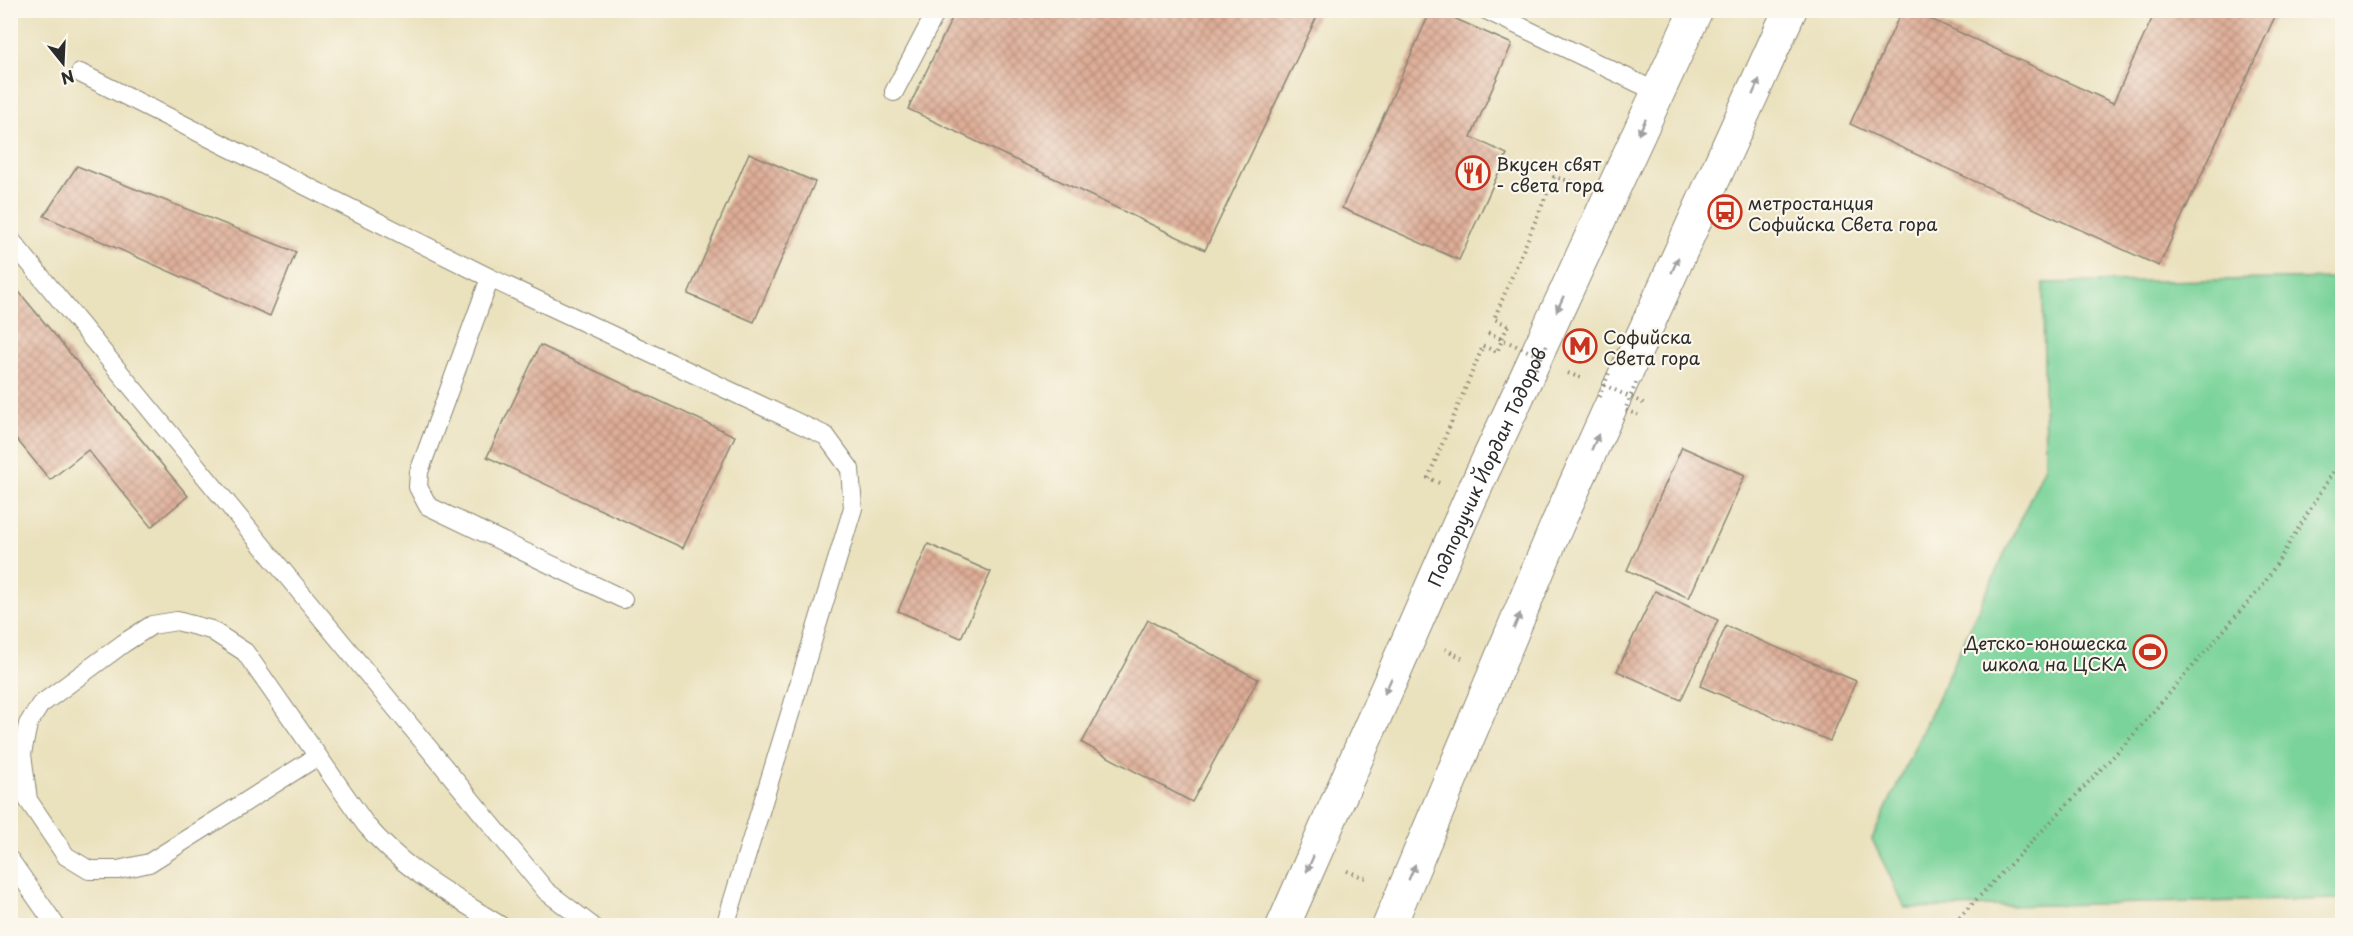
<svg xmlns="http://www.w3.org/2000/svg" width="2353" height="936" viewBox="0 0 2353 936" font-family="'Playpen Sans',sans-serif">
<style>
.pitch{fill:#79d39a;stroke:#527f62;stroke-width:1.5}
.building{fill:url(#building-cross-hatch)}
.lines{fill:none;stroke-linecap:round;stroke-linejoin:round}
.service-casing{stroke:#8a8674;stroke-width:20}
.minor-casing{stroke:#8a8674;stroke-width:35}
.path{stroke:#8a8674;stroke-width:4;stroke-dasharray:1.5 4.5;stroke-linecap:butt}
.service{stroke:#fff;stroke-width:18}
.minor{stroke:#fff;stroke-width:33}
.path-bridge{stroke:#8a8674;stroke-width:4;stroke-dasharray:1.5 4.5;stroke-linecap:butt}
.oneway{fill:#a0a0a0}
.labels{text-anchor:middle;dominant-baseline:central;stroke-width:4.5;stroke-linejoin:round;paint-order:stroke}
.poi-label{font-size:18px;fill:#2b2b2b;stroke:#fbf7ec;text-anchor:start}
.street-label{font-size:18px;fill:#2b2b2b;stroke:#fbf7ec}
</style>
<defs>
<pattern id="building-cross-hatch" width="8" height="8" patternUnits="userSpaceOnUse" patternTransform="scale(1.5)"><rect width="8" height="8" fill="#dead97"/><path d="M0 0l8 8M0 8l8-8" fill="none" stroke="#b48d7b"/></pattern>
</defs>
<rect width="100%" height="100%" fill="#fbf7ec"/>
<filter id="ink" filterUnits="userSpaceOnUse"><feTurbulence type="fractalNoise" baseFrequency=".0167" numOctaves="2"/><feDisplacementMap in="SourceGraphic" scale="12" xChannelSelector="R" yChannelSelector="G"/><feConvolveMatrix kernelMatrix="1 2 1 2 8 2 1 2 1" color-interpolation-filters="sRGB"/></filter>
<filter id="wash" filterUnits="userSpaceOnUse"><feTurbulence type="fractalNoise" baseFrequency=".008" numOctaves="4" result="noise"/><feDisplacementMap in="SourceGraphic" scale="24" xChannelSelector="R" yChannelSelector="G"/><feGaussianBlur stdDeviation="1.35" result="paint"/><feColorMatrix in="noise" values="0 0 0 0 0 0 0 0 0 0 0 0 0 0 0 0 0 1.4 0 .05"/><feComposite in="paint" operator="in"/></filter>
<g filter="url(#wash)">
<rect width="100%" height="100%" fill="#eae1bd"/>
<path class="pitch" d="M2342,278V899L1905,908L1872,839L2045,466L2043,283Z"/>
<g id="blocks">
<path class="building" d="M956,10H1320L1205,250L908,109Z
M1431,10H1436L1512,44L1471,137L1507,154L1459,260L1342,208Z
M1902,10H1911L2113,103L2156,10H2278L2159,266L1850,124Z
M749,153L815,182L754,322L688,294Z
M77,166L296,252L270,316L44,216Z
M10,281L188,496L151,527L88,450L50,480L14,436L10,438Z
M540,345L735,436L683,548L487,457Z
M1682,447L1745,475L1689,598L1627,570Z
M928,544L991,572L961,638L898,611Z
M1655,591L1718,620L1681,700L1617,671Z
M1148,620L1258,679L1192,802L1082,743Z
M1726,626L1856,681L1830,741L1700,686Z"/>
</g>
</g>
<g filter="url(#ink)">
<use href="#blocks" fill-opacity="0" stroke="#8a8674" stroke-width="1.5"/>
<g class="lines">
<defs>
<path id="service" d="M1486,10L1659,93
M80,73L490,278L826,436L850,469L853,508L725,926
M894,92L937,10
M10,239L546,891L592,926
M490,278L419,472L418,487L428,506L623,599
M318,756L149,863L118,870H89L66,856L28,800L22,754L28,724L40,705L124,643L152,625L177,621L211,630L245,652L366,825C405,871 450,894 501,926
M10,860L56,926"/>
<g id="minor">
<path id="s1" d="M1283,926L1471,497L1696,10"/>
<path d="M1389,926L1557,525L1790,10"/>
</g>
</defs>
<use href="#service" class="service-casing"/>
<use href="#minor" class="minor-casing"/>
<path class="path" d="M1508,325L1494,319L1554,177L1577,183
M1488,333L1504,339
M1568,373L1583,379
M1439,483L1428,478L1483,346
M1445,649L1462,658
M1347,871L1368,879
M1951,926L2127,742L2264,584L2342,458
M2309,926L2342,925"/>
<use href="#service" class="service"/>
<use href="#minor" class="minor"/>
<path class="path-bridge" d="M1488,333L1541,357
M1483,346L1497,352L1508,325
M1536,369L1547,345
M1636,383L1625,410L1638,415
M1604,385L1645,404
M1599,397L1609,373"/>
</g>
<defs><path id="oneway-solid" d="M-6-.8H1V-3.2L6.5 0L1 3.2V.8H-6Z" transform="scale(1.5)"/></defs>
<g class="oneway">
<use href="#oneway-solid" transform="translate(1756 87) rotate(-66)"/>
<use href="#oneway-solid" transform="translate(1642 127) rotate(115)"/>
<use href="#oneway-solid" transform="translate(1675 265) rotate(-66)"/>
<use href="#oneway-solid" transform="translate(1560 304) rotate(115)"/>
<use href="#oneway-solid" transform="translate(1595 442) rotate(-66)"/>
<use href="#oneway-solid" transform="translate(1517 621) rotate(-67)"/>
<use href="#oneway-solid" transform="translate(1388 686) rotate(114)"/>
<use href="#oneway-solid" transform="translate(1310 864) rotate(114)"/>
<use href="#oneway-solid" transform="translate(1412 872) rotate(-67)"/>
</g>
</g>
<defs>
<symbol id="restaurant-ring" viewBox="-11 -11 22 22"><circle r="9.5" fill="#fbf7ec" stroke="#c8321e" stroke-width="1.5"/><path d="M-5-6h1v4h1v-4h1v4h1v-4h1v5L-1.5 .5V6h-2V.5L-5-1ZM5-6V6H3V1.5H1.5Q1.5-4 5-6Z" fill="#c8321e"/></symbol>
<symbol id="bus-ring" viewBox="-11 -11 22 22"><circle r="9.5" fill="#fbf7ec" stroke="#c8321e" stroke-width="1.5"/><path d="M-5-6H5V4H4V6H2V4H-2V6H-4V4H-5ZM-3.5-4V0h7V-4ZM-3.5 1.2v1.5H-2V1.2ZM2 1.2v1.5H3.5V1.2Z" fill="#c8321e"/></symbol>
<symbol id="metro-ring" viewBox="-11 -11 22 22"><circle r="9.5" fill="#fbf7ec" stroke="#c8321e" stroke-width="1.5"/><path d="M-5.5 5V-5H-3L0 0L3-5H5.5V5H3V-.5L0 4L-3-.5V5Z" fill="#c8321e"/></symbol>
<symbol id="stadium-ring" viewBox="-11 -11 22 22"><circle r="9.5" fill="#fbf7ec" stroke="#c8321e" stroke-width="1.5"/><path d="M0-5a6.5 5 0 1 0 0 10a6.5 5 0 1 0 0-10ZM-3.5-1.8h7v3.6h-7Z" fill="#c8321e"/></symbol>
</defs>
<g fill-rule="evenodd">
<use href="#restaurant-ring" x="1454" y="154" width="38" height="38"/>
<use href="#bus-ring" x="1706" y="193" width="38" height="38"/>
<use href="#metro-ring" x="1561" y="327" width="38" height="38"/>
<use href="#stadium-ring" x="2131" y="633" width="38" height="38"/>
</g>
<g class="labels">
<g class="poi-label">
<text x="1496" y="163">Вкусен свят<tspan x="1496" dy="21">- света гора</tspan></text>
<text x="1748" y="202">метростанция<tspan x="1748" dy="21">Софийска Света гора</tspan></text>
<text x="1603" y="336">Софийска<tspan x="1603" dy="21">Света гора</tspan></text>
<text x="2127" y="642" text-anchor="end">Детско-юношеска<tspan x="2127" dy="21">школа на ЦСКА</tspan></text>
</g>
<g class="street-label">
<text stroke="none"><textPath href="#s1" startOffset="502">Подпоручик Йордан Тодоров</textPath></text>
</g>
</g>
<rect width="2353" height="936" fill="none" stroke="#fbf7ec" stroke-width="36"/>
<g transform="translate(63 63) rotate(162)" stroke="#fbf7ec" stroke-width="4.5" paint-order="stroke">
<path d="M0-4.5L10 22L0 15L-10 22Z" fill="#2b2b2b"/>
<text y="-9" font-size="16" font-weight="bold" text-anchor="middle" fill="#2b2b2b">N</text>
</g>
</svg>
